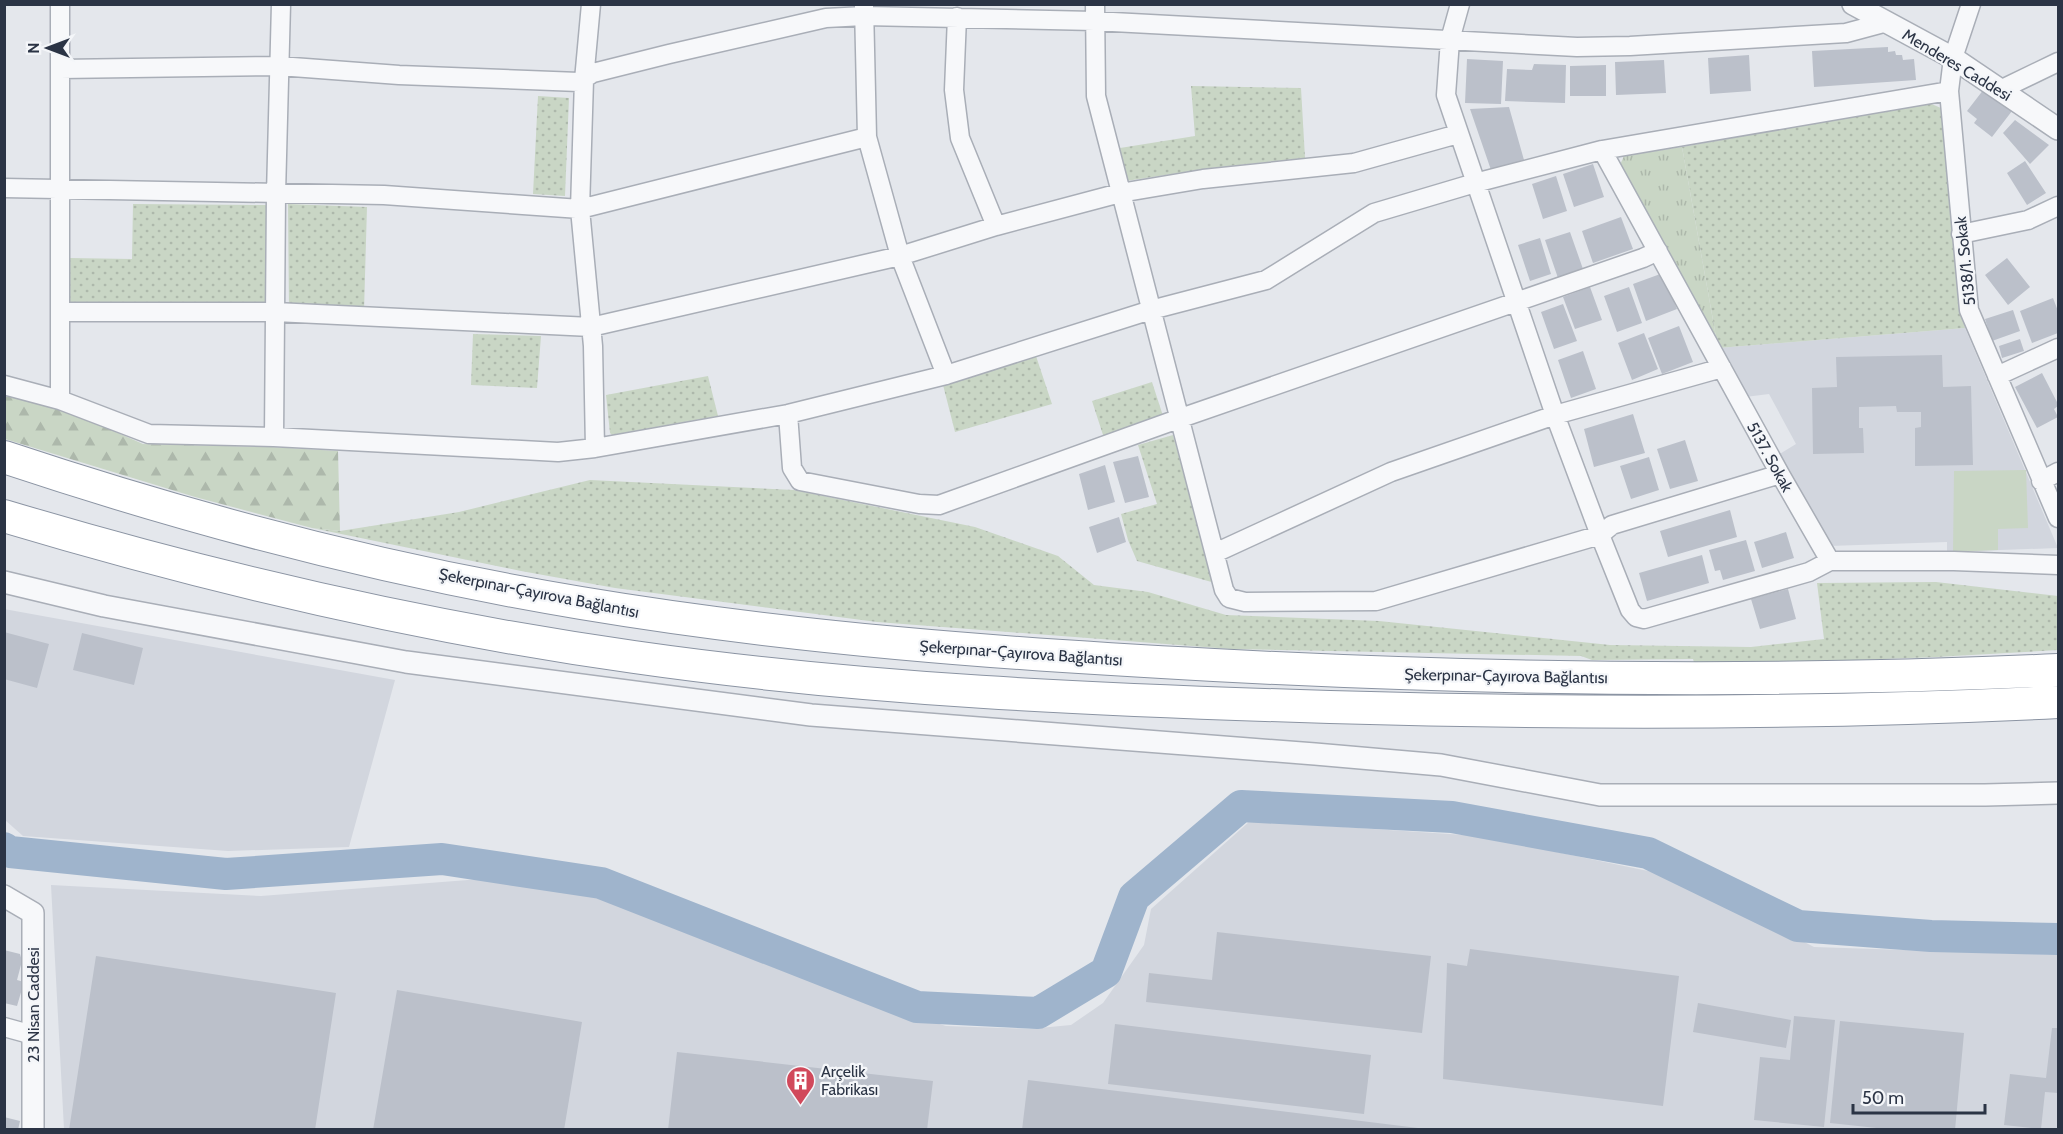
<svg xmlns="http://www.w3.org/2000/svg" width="2063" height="1134" viewBox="0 0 2063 1134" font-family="Cabin,sans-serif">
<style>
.built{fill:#d2d6de}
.grass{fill:url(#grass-dots)}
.forest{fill:url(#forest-firs)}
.park{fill:url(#park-tufts)}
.pitch{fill:#c9d6c5}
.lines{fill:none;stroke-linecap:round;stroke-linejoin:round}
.river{stroke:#9fb4cc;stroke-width:32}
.building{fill:#bbc0ca}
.minor-casing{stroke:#a9aeb7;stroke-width:21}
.tertiary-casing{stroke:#a9aeb7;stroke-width:24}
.motorway-casing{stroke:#8b94a3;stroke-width:34}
.minor{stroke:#f7f8fa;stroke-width:18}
.tertiary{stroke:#f7f8fa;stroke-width:21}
.motorway{stroke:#fff;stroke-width:32}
.labels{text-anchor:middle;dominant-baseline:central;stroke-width:4.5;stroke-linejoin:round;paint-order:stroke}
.street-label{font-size:16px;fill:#2b3445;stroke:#f4f6f9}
.poi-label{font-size:16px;fill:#2b3445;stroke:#f4f6f9;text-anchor:start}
</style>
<defs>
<pattern id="grass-dots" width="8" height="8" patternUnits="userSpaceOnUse" patternTransform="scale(1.5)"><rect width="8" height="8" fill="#c9d6c5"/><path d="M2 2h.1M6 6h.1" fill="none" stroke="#adb8ab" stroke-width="1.8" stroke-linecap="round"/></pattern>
<pattern id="forest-firs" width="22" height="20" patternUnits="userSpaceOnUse" patternTransform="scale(1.5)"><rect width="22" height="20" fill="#c9d6c5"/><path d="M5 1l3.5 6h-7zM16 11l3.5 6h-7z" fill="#adb8ab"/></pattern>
<pattern id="park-tufts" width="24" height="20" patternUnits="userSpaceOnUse" patternTransform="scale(1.5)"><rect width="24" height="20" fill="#c9d6c5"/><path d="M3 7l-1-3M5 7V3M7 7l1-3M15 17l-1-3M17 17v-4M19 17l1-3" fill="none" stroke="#adb8ab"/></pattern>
</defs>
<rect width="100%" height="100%" fill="#e4e7ec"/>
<path class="built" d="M1965,328L2058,548L1947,552V542L1829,546L1778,455L1796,444L1769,394L1745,397L1718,348Z
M4,609L395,680L349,847L228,851L23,836L5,820Z
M1250,821L1480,836L1677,877L1814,947L2058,955V1129H64L51,885L261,896L481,879L643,902L865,1002L946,1026L1029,1029L1071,1025L1103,1003L1144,945L1151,909Z"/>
<path class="grass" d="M1191,86L1301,88L1305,158L1211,168L1126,181L1120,148L1195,136Z
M538,96L569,98L565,196L533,194Z
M1929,103L1941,108L1965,328L1718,348L1682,147Z
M133,204L269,205L267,306L68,303L69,258L132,259Z
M288,204L367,207L364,311L289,309Z
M473,334L541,336L537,388L471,385Z
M1034,350L1052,404L955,432L942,381Z
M708,376L718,416L612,435L610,433L606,395Z
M1152,382L1164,419L1104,438L1092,401Z
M1173,435L1215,583L1137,561L1128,540L1121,514L1157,504L1138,445Z
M590,480L794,490L975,527L1058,556L1094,585L1148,592L1226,615L1379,621L1610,645L1751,647L1824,639L1817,583L1936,582L2058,596V650L1936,657L1695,666L1693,659L1592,660L1581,656L1231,649L877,622L615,588L521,571L312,528L340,531L459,512Z"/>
<path class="forest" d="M4,396L55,405L143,444L271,447L338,451L340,531L312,528L195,497L5,439Z"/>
<path class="park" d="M1682,147L1718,348L1619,167L1624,156Z"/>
<path class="pitch" d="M2026,470L2028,528L1998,529V550L1953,552L1954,471Z"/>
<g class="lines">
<path class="river" d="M4,848L10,852L226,874L442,859L601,883L917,1007L1038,1013L1106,972L1134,897L1241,806L1452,817L1648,853L1798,926L1931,936L2058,939"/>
</g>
<path class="building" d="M1888,47V52L1895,51L1896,55H1902L1903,60L1914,59L1916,80L1814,87L1812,51Z
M1749,55L1751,91L1710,94L1708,58Z
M1467,59L1503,61L1501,104L1465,103Z
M1664,60L1666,93L1616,95L1615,62Z
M1534,64L1566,65L1565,103L1505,101L1507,69L1532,70Z
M1606,65V96H1570V66Z
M1984,89L2012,111L1992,137L1974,123L1977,119L1967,111Z
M1509,107L1524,160L1491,170L1470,109Z
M2015,120L2049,145L2030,164L2003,133Z
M2025,161L2046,193L2027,205L2007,173Z
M1593,164L1604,197L1574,207L1563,174Z
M1556,176L1567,211L1543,219L1532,184Z
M1621,217L1633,249L1593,263L1582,231Z
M1570,232L1583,269L1558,278L1545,240Z
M1540,238L1551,274L1530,281L1518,245Z
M2007,258L2030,287L2008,305L1985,275Z
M1663,273L1677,309L1646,321L1633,284Z
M1590,287L1602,320L1575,329L1563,297Z
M1629,287L1642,323L1617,332L1604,296Z
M2053,298L2058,311V333L2032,343L2020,311Z
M1563,304L1577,341L1554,349L1541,312Z
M2013,310L2020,331L1992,341L1985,319Z
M1679,326L1693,362L1662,374L1648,338Z
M1644,333L1658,369L1632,380L1618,343Z
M2020,339L2024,351L2002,358L1999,346Z
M1583,351L1596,389L1571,398L1558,360Z
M1942,355L1943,387L1971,386L1973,465L1915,466V428L1921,427V412H1897L1896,406L1859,407V428H1863L1864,453L1813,454L1812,388L1837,387L1836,357Z
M2042,373L2058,404V406L2054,409L2058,417L2037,428L2015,387Z
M1633,414L1645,453L1594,467L1584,429Z
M1685,440L1698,481L1670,489L1657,449Z
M1138,456L1149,497L1125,503L1113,462Z
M1649,457L1659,490L1631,499L1620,466Z
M1105,465L1115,502L1088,510L1079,474Z
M1730,510L1737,537L1668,557L1660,531Z
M1119,517L1126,542L1097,553L1089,527Z
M1786,532L1794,558L1762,568L1754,542Z
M1746,540L1755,571L1723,580L1720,570L1715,571L1709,550Z
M1702,555L1709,583L1647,601L1639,573Z
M1788,589L1796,619L1760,629L1751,599Z
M4,632L49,644L37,688L4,679Z
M82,633L143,648L134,685L73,670Z
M1217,932L1431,956L1422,1033L1146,1002L1149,973L1212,980Z
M1470,949L1679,976L1663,1106L1443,1079L1447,963L1467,966Z
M4,950L20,954L22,961L17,980L24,982L17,1006L4,1003Z
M96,956L336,993L315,1130H69Z
M397,990L582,1022L564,1130H373Z
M1698,1003L1791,1020L1786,1048L1693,1032Z
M1794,1016L1835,1020L1824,1127L1754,1120L1760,1057L1790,1060Z
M1840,1021L1964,1033L1955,1130H1895L1830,1123Z
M1115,1024L1371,1055L1364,1114L1108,1084Z
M2052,1028H2058V1093L2045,1092L2041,1129L2004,1125L2010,1074L2046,1078Z
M677,1052L933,1081L927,1130H668Z
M1028,1080L1418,1128V1130H1022Z
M4,1117L20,1121L18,1130H4Z"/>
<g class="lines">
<defs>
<path id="minor" d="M591,4L584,80L580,209L593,346L595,448
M1095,4L1096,96L1224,590L1229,598L1245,602L1376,601L1600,535L1612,525L1780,474
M1460,4L1450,40L1446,95L1555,415L1600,535L1630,610L1636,617L1644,619L1809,572L1830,561
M1971,4L1953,58L1949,91L1969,310L2058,518
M864,6L867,137L900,256L946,375
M957,17L954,90L960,138L996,226
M60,69L279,66L399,75L579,82L593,73L669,54L826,18L864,16L1094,21L1577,47L1630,46L1846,33L1887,22
M2000,90L2058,62
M1602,150L1780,474L1830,561H1954L2058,565
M4,188L384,195L580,209L867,137
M1961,234L2028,220L2058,206
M61,312H275L591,327L900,256L996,226L1120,193L1203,179L1354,163L1458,134
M1997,376L2058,348
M4,385L60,400L149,434L274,437L558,452L595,448L788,414L946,375L1151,310L1266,280L1374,213L1475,183L1602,150L1949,91
M60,400V4
M788,414L792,468L800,481L919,504L939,505L1178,419L1643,258L1658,251
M274,437L276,194L281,4
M2041,481L2058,472
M1215,553L1391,472L1555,415L1722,368
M4,1027L33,1035"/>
<path id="tertiary" d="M1853,4L1953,58L2058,129
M4,582L104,606L406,662L811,715L1315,754L1441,765L1600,795H1985L2058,793
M4,896L33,913V1130"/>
<path id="motorway" d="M4,457C190,519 388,571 581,603C790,638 1002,654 1214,665C1495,680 1777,683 2058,670
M4,516C211,578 420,627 634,657C864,690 1097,700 1330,707C1572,714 1816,714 2058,702"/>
</defs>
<use href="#minor" class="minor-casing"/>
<use href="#tertiary" class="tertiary-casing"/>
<use href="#motorway" class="motorway-casing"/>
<use href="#minor" class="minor"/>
<use href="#tertiary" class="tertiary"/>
<use href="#motorway" class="motorway"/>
</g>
<defs>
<symbol id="building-pin" viewBox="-11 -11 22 30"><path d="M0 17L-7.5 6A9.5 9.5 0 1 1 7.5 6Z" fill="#d1495b" stroke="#f4f6f9"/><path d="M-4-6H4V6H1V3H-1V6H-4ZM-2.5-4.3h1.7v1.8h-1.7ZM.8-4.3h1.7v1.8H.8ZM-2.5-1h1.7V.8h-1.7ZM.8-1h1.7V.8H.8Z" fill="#fff"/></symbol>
</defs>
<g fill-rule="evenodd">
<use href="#building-pin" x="784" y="1064" width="33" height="45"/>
</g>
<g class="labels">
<g class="street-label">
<text transform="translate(1957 65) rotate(31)">Menderes Caddesi</text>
<text transform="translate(1965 261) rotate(-96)">5138/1. Sokak</text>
<text transform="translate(1770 457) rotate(61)">5137. Sokak</text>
<text transform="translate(539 593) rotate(11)">Şekerpınar-Çayırova Bağlantısı</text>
<text transform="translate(1021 653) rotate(4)">Şekerpınar-Çayırova Bağlantısı</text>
<text transform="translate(1506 676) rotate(1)">Şekerpınar-Çayırova Bağlantısı</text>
<text transform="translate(33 1005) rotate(-90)">23 Nisan Caddesi</text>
</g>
<g class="poi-label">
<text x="821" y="1071">Arçelik<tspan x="821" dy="18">Fabrikası</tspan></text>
</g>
</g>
<rect width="2063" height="1134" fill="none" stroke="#2b3445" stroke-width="12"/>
<g transform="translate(48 48) rotate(270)" stroke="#f4f6f9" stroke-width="4.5" paint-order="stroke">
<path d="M0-4.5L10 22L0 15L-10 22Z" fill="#2b3445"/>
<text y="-9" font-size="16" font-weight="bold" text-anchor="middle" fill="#2b3445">N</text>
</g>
<path d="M1853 1104v9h132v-9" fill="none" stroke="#2b3445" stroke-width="3"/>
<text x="1862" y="1104" font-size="18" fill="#2b3445" stroke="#f4f6f9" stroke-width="4.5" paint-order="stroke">50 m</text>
</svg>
